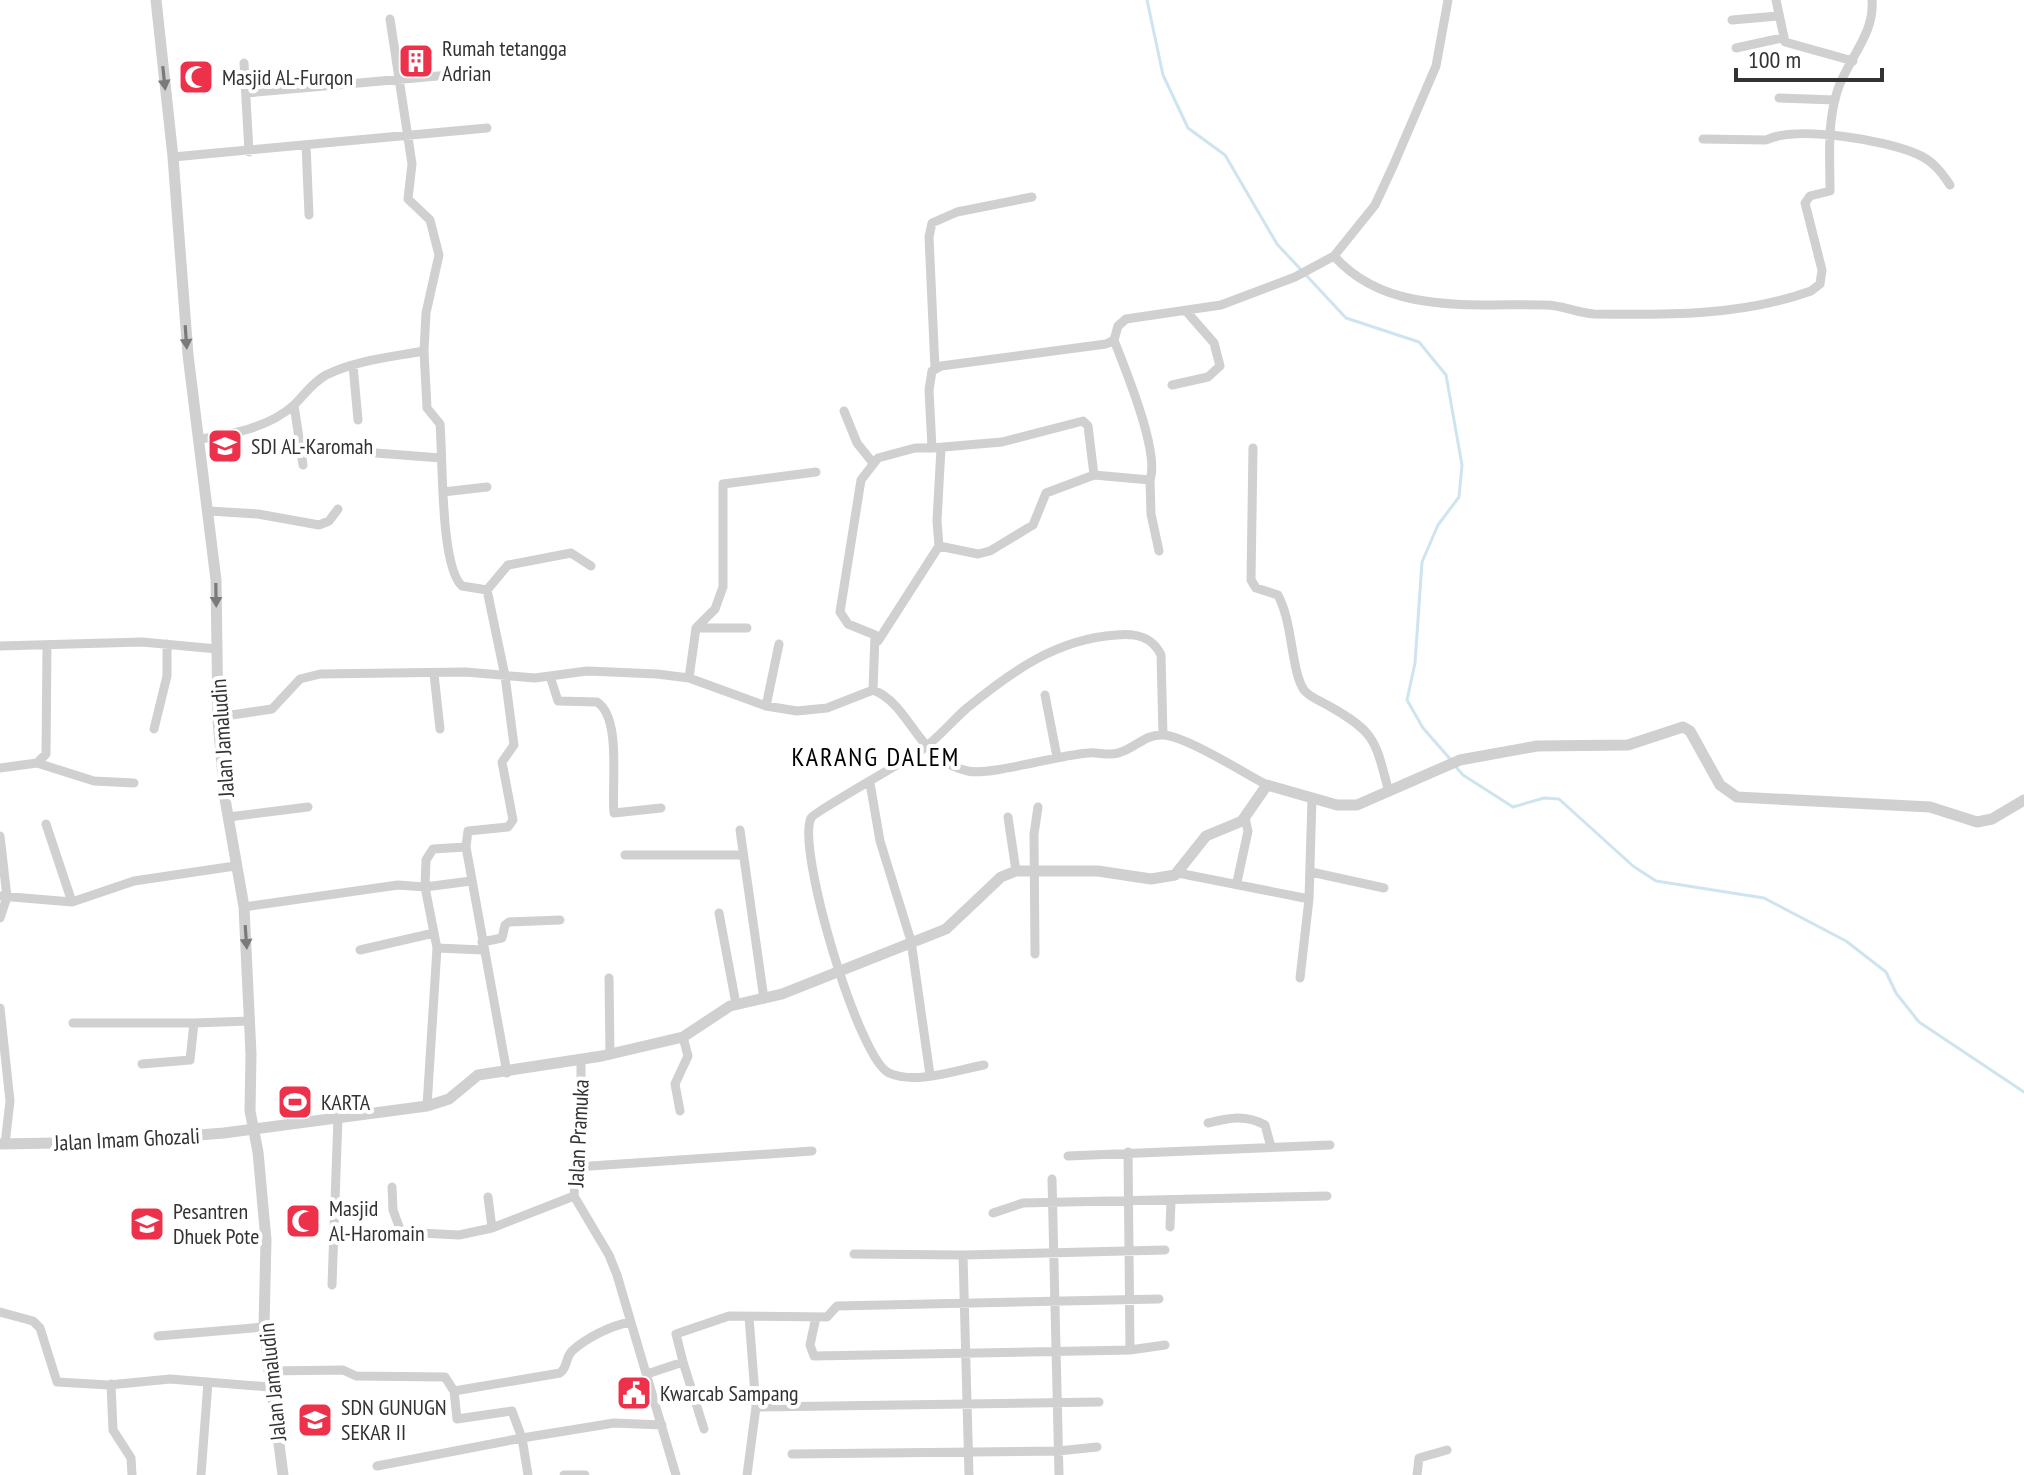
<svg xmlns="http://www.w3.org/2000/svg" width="2024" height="1475" viewBox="0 0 2024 1475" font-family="'PT Sans Narrow',sans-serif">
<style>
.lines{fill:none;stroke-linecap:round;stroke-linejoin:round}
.stream{stroke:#cee4ef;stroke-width:3}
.minor{stroke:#d0d0d0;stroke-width:9}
.tertiary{stroke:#d0d0d0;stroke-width:11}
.oneway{fill:#7a7a7a}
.labels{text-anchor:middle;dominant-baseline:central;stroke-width:8;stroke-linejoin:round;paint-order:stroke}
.poi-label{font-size:22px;fill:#333;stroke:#fff;text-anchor:start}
.street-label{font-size:22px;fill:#333;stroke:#fff}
.quarter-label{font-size:26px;letter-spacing:2px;fill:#000;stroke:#fff}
</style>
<rect width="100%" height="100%" fill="#fff"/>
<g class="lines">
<path class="stream" d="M1147,0L1163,75L1188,128L1225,155L1277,244L1346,318L1419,342L1446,375L1462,465L1459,497L1438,525L1422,562L1415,663L1407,700L1423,728L1451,760
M1455,766L1463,775L1513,807L1544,798L1559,799L1633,866L1656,881L1764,898L1846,941L1886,972L1896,993L1919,1022L2024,1092"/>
<path class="minor" d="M1776,0L1785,42L1853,61
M390,19L412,164L408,199L430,220L439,255L426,313L424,351L427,408L440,424C443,457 440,566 462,586L487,590
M1732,20L1778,16
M1736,48L1782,38
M244,63L249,152
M246,93L483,72
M1779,98L1835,100
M1703,139L1766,140C1797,125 1887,140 1919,155C1933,161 1942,173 1950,185
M306,145L309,215
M173,157L487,128
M1334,256C1387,316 1474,303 1546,305C1562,305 1577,313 1594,314C1667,315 1741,316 1811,291L1820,284L1822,270L1805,203L1810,196L1830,191C1830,158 1827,124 1837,92C1846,61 1875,35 1872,0
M1114,340C1125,369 1160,452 1150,480
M353,365L358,420
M935,368L929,237L932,223L957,212L1032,197
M1172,385L1208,377L1220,366L1214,343L1186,311
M294,405L303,465
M844,411L857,443L873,463
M201,439C233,434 268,428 294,405C305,394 312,383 326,375C356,360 392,357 424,351
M932,448L1002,442L1083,421L1088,426L1094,475L1150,480L1151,514L1159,551
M941,448L937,521L939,546L978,554L990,551L1033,525L1046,493L1094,475
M1253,448L1251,580L1256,588L1278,595C1293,623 1291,671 1304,690C1309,697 1321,701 1329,706C1377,733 1375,741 1389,792
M376,453L441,458
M443,492L487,487
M209,511L258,514L319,525L329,521L338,509
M696,628H747
M878,641L939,546
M0,646L142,642L217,649
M434,674L440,729
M550,676L558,701L597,702C622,718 611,786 614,813L661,808
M689,678L696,628L715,609L723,587V484L816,472
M873,690L875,635L848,624L840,612L861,480L878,458L915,448H932L929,390L932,371L941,366L1106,344L1114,340L1118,326L1126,319L1221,305L1295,277L1334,256L1375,205L1394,164L1436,66L1448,0
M1045,695L1057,757
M766,706L779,644
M218,717L272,709L300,679L320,674L465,672L535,678L587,671L657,674L689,678L766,706L797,711L827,708L873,690C912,705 916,760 968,771C990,776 1058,755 1088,753C1098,752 1109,756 1118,753C1135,749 1144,734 1163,735C1186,736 1244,773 1267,785
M154,729L167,676V644
M37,763L94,781L134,783
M0,768L37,763L46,754L47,646
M870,783L880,841L911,941L930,1075
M229,817L308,807
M1008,817L1016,871
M46,824L72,902
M740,830L764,999
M0,836L7,897L0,918
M466,847L433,849L426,860L425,887L471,881
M625,855H743
M1311,872L1384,888
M1178,873L1309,899
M1237,882L1248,831L1245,818
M0,896L72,902L134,881L235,866
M244,907L398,885L425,887L437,948L427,1106
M719,913L736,1004
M482,942L502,938L505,925L509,922L560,920
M437,948L483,950
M360,950L434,933
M1035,954L1034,834L1038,807
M609,978L610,1055
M1300,978L1309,899L1312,798
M0,1008L10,1101L5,1144
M73,1023H194
M581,1060V1113L574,1196L609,1255L617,1275L676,1475
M142,1064L190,1060L194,1023L250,1021
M984,1065C956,1070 916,1085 889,1073C859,1060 796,849 811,818C814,812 907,760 923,749C939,737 952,721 967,708C1012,671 1057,639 1116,635C1135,633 1152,636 1161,655L1163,735
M507,1073L466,847L468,831L508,827L513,820L502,762L514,745L505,676L487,590L508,565L571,553L591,566
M680,1111L675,1084L688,1056L683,1037
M1208,1123C1229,1118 1245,1114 1265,1125L1271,1147
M1068,1156L1330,1145
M576,1167L812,1151
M1052,1179L1059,1475
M392,1187L393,1210L401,1232L459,1235L492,1228
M488,1197L492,1228L574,1196
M993,1213L1023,1203L1327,1196
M1170,1227L1171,1201
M854,1254L963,1255L1165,1250
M963,1255L969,1475
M332,1285L338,1117
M0,1312L33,1321L40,1328L57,1382L109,1385L170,1379L269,1387
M816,1317L810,1345L814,1356L1130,1350L1128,1152
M158,1336L264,1327
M1130,1350L1165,1345
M683,1362L704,1429
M268,1371L343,1370L356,1376L445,1377L454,1391L457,1419L512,1411L522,1438L614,1423L662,1425
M647,1374L683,1362L676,1334L729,1316L827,1317L837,1306L1159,1299
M111,1384L113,1430L131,1458L132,1475
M454,1391L560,1373C568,1367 565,1358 572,1351C586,1338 610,1326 630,1322
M756,1407L1099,1402
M792,1454L1058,1451L1097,1447
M377,1466L522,1438L528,1475
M201,1475L208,1382
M564,1475H585
M747,1475L756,1407L749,1317
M1417,1475L1419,1458L1447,1450"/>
<path class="tertiary" d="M156,0L173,157L188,355L216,580L218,721L225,799L244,907L251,1054L250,1111L258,1152L266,1240L264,1327L283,1475
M0,1144L112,1142L224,1133L427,1106L449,1099L478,1075L602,1056L683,1037L730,1006L782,994L946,929L1001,877L1016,871H1098L1151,879L1175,875L1206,836L1242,821L1267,785L1337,805H1357L1460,760L1537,746L1628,745L1683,727L1690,731L1720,785L1737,797L1930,807L1977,822L1992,819L2024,800"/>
</g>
<defs><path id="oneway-solid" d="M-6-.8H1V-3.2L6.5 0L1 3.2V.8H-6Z" transform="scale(2)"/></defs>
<g class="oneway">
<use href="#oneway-solid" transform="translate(164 78) rotate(84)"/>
<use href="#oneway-solid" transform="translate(186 337) rotate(86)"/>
<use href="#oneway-solid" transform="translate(216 595) rotate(89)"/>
<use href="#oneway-solid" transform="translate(246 937) rotate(86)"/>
</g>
<defs>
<symbol id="building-square" viewBox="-11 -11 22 22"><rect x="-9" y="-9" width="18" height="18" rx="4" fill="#ed314a" stroke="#fff"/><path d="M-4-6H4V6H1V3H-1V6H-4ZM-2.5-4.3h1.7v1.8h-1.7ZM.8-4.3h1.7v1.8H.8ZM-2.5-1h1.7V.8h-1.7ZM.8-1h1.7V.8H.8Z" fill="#fff"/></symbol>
<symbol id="mosque-square" viewBox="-11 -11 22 22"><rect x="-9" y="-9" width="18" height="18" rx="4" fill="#ed314a" stroke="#fff"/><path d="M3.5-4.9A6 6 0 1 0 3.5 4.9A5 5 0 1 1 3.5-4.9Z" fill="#fff"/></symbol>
<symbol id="school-square" viewBox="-11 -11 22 22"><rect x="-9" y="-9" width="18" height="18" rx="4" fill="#ed314a" stroke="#fff"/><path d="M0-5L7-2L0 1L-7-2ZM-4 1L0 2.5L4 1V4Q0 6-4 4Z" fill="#fff"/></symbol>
<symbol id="stadium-square" viewBox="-11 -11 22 22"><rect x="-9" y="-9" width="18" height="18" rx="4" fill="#ed314a" stroke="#fff"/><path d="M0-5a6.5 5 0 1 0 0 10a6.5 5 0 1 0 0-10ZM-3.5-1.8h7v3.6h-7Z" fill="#fff"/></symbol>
<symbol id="civic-square" viewBox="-11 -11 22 22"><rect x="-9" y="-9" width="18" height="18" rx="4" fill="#ed314a" stroke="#fff"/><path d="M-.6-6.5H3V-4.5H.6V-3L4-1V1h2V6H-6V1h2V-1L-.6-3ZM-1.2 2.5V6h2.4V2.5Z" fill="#fff"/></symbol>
</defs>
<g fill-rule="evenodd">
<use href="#building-square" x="396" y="41" width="40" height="40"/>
<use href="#mosque-square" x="176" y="57" width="40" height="40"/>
<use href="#school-square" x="205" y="426" width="40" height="40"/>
<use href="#stadium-square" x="275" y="1082" width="40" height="40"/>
<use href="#mosque-square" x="283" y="1201" width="40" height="40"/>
<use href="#school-square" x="127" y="1204" width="40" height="40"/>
<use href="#civic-square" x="614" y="1373" width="40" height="40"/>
<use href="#school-square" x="295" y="1400" width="40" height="40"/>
</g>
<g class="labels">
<g class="poi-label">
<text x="442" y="48">Rumah tetangga<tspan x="442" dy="25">Adrian</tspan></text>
<text x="222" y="77">Masjid AL-Furqon</text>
<text x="251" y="446">SDI AL-Karomah</text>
<text x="321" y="1102">KARTA</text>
<text x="329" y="1208">Masjid<tspan x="329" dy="25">Al-Haromain</tspan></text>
<text x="173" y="1211">Pesantren<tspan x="173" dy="25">Dhuek Pote</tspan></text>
<text x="660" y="1393">Kwarcab Sampang</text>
<text x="341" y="1407">SDN GUNUGN<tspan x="341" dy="25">SEKAR II</tspan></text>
</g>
<g class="street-label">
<text transform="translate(222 738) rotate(-94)">Jalan Jamaludin</text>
<text transform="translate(578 1133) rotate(-87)">Jalan Pramuka</text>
<text transform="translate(127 1139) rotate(-3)">Jalan Imam Ghozali</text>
<text transform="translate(272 1382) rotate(-96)">Jalan Jamaludin</text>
</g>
<g class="quarter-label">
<text x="876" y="756">KARANG DALEM</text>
</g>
</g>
<path d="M1736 68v12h146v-12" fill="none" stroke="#333333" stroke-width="4"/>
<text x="1748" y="68" font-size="24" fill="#333333" stroke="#ffffff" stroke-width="6" paint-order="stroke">100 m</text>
</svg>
